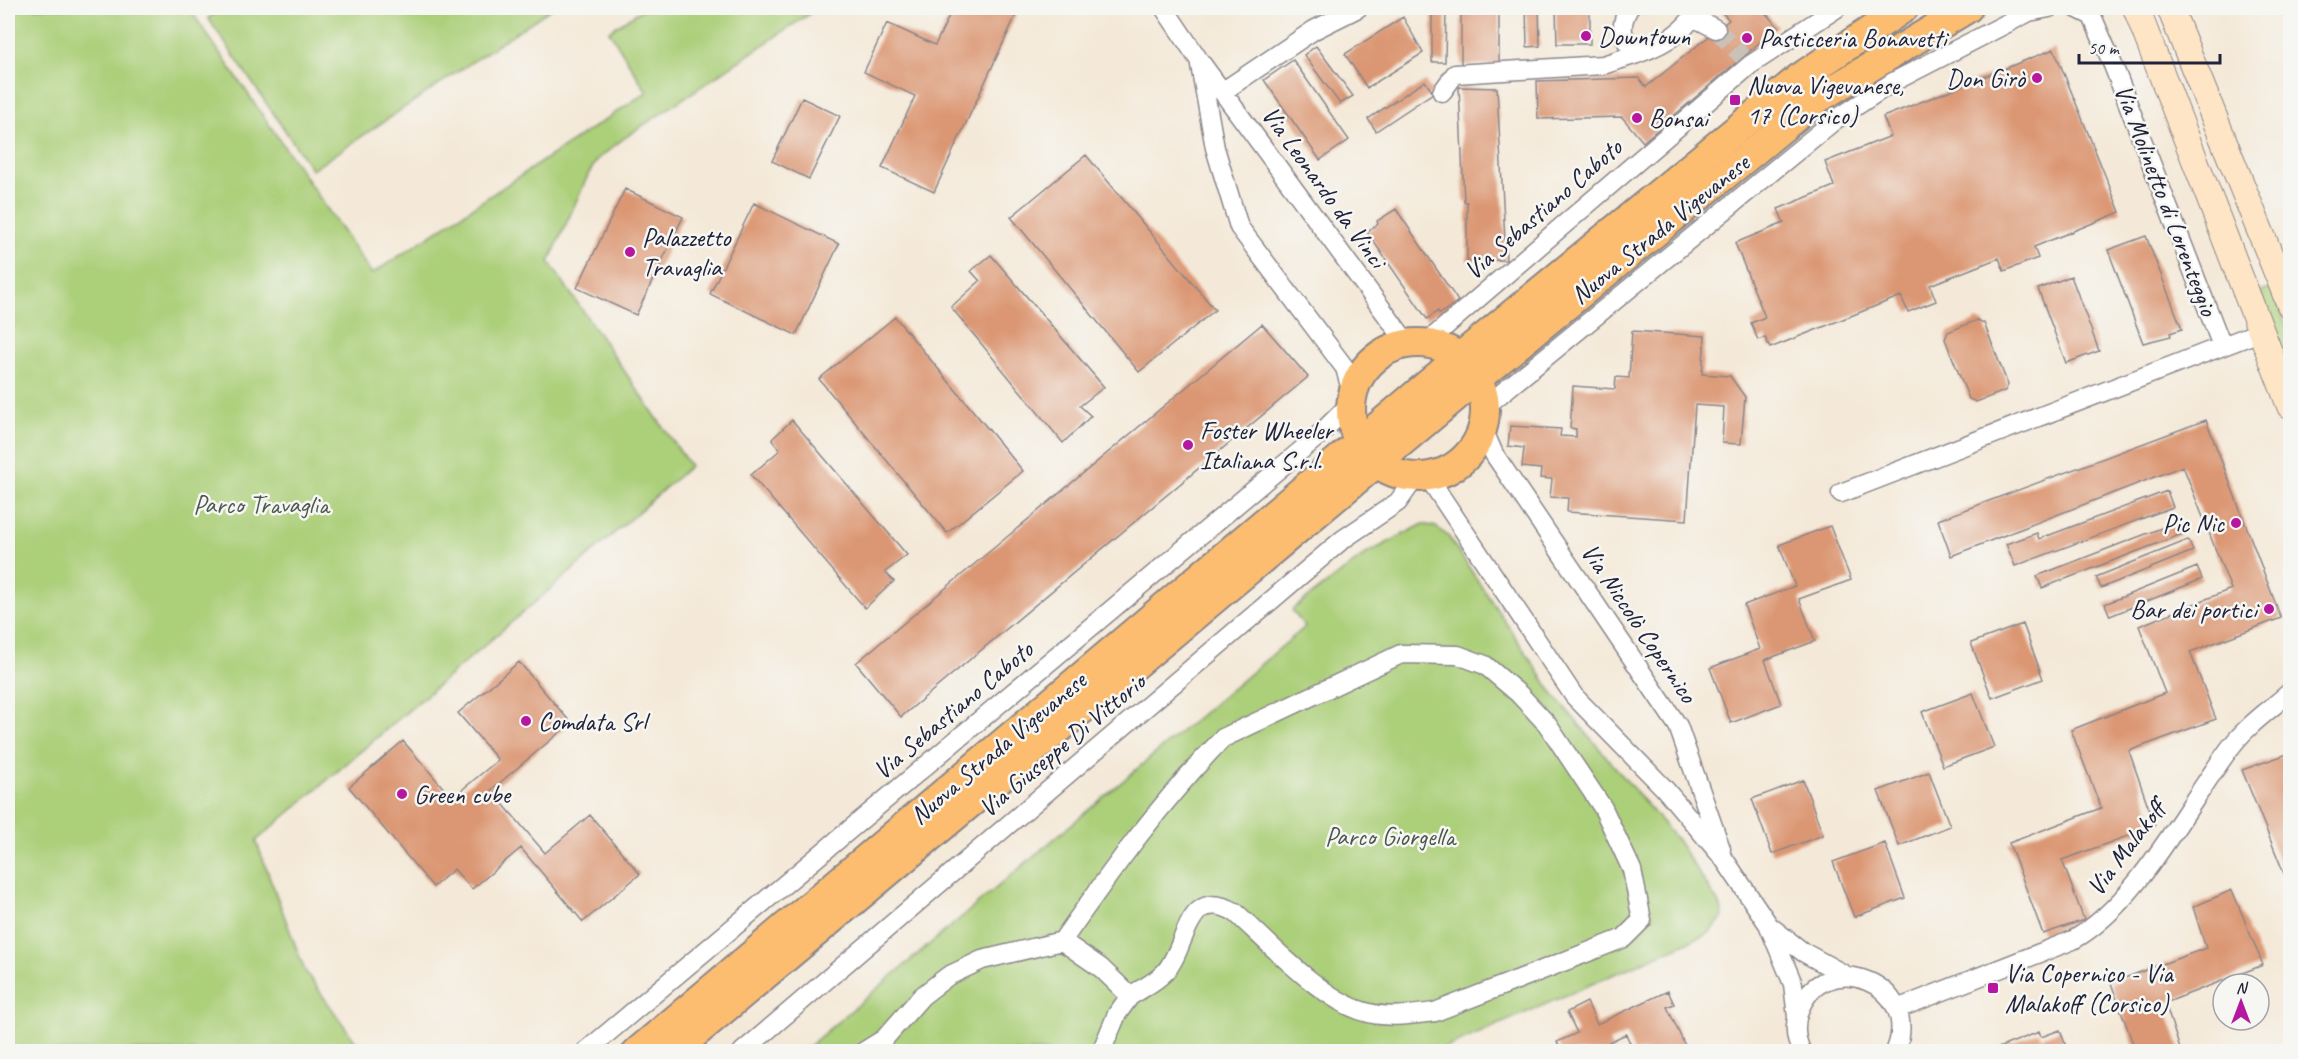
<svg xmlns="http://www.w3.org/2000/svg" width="2298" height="1059" viewBox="0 0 2298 1059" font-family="Caveat,sans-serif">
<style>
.green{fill:#accf79;stroke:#67785a;stroke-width:1.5}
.building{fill:#db9773}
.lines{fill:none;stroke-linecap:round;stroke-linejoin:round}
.street-tunnel{stroke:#cac1b9;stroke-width:18;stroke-dasharray:18 9;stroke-linecap:butt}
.street-casing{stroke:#8b868a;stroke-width:21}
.secondary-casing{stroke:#8b868a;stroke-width:28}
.primary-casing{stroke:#8b868a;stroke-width:32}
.street{stroke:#fff;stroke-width:18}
.secondary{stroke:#fee5c5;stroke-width:26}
.primary{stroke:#fcbd6f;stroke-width:28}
.poi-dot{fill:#b5179e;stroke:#f6f6f2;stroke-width:2}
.labels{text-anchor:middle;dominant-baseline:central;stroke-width:5;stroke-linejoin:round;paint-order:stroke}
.poi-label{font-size:26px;fill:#22223b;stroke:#f6f6f2;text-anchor:start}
.street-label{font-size:26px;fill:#22223b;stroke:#f6f6f2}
.park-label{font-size:26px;fill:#4b564e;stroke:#f6f6f2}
</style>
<rect width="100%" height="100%" fill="#f6f6f2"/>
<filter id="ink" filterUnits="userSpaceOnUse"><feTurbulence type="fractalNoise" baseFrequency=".0167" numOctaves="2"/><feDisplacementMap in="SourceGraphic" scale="12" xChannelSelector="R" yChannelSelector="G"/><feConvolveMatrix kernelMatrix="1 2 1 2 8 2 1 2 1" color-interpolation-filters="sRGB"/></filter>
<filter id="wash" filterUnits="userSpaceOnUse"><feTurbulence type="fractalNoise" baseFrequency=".008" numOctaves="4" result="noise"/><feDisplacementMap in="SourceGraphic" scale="24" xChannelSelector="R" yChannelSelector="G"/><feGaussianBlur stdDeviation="1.35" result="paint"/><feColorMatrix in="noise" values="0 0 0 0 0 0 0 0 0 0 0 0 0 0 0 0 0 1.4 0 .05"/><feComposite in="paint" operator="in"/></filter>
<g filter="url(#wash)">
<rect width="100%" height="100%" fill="#f4e9d8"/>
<path class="green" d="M8,8H189L372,274L647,92L609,31L644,8H818L623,139L598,159L589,173L549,262L690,466L575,568L256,841L305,971L362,1051H8Z
M224,8H552L312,170L208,18Z
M2272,288L2290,335V374L2258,293Z
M1423,524L1436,527L1448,536L1554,695L1677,840L1721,907L1723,917L1709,933L1438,1051L802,1052L1305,627L1292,610L1366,554Z"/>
<g id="blocks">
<path class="building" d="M953,8H1006L1017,13L934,192L882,168L915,96L864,72L887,23L935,45Z
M1432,8H1446L1445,62H1432Z
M1461,8H1499V65H1461Z
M1526,8H1539L1540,46L1527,47Z
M1556,8H1590V44H1557Z
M1718,8H1761L1778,27L1643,142L1622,117L1538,119L1537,81L1639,78L1646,87L1729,20Z
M1403,17L1423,53L1367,88L1345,54Z
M1316,46L1353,96L1340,104L1304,55Z
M2054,49L2120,212L2034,247L2038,258L2004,271L1999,258L1930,285L1936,301L1908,312L1901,296L1770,348L1765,337L1758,340L1751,323L1765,317L1735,243L1784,223L1778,209L1834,186L1825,162L1891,136L1883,117Z
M1293,60L1349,140L1320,160L1264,80Z
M1425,81L1433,93L1376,131L1368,119Z
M1459,87L1497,88L1506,260L1467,261V202H1464Z
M802,98L840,116L809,179L772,161Z
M1086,155L1215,310L1139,372L1011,217Z
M625,189L683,217L636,315L577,288Z
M754,203L839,244L796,335L710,294Z
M1396,209L1458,301L1440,314L1438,311L1427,319L1367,232L1378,224L1377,221Z
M2146,236L2182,329L2170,333L2171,336L2143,343L2108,250Z
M991,255L1104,387L1080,406L1091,416L1063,443L951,307L980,281L971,271Z
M2071,276L2099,351L2066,363L2038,289Z
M895,317L1023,471L947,533L819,379Z
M1977,320L1984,323L2008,385L2005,391L1976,402L1969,399L1945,339L1948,332Z
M1262,324L1308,377L901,717L856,663Z
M1632,331L1705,336L1702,374L1730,376L1745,397L1741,444L1722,443L1724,407L1695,405L1687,520L1567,512L1568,498L1550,497L1552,479L1540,478L1541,469L1522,467L1524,448L1508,446L1510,426L1561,429L1560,436L1576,437V429L1570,428L1573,386L1615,389L1616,377L1629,378Z
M792,420L907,555L885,572L894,581L865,608L751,475L780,450L772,439Z
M2206,420L2281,618L2190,652L2216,719L2129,751L2155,826L2062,860L2084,920L2043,934L2009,843L2101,808L2071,730L2165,693L2139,626L2231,589L2183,466L1951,556L1938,520Z
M2167,491L2173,507L2015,566L2006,544L2037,533L2039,539Z
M2177,522L2182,534L2042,588L2037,576Z
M1830,526L1851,580L1799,599L1815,641L1765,660L1781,704L1731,723L1710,668L1760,649L1744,605L1795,586L1779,545Z
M2188,540L2193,551L2101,588L2096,577Z
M2197,567L2202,579L2110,616L2105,604Z
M2023,624L2043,679L1992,698L1971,643Z
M519,662L571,723L491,790L545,853L590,815L640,874L583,922L521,848L472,889L454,869L433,887L349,787L403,741L452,798L498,760L458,713Z
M1973,693L1994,747L1943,766L1922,712Z
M2290,753V874L2285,876L2242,770Z
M1929,772L1950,826L1899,846L1878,791Z
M1803,780L1823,835L1772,854L1752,799Z
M1885,843L1905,898L1854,917L1833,862Z
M2232,890L2263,965L2165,1003L2181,1052H2136L2111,983L2206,948L2193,907Z
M1668,991L1674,1004L1667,1007L1688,1052H1634L1626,1034L1609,1042L1613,1052H1562L1557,1042L1577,1033L1567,1012L1587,1002L1597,1024Z
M2060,1030L2068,1052H1988L2039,1032L2041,1037Z"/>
</g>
</g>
<g filter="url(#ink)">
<use href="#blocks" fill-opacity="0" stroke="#8b868a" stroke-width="1.5"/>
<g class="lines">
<path class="street-tunnel" d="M1716,29L1743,57"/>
<defs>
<path id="street" d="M1164,8L1199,60L1407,343
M1629,8C1618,27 1622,40 1637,54C1659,46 1689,31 1697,8
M2076,8L2092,16L2113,65L2222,346
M1693,17L1716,29
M1200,65L1215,148L1239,227L1345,368L1352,393
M1222,92L1314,30L1358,8
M1442,92L1455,74L1603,65L1637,54
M1426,343L1750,65L1837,8
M1486,406L1835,120L1893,82L2029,12L2049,8
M1483,429L1494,454L1678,726L1721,849
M1428,477L1574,696L1664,788L1724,859L1768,924L1793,984L1797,1017
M1841,493L2262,331
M1771,927L1803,952L1847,976
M1062,941C1111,871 1163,799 1223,738L1401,654L1458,655L1485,665L1519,694L1547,724L1603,808L1632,870L1642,920L1624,938L1435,1012C1411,1015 1385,1019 1362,1011C1321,999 1268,942 1235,912C1185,885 1188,947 1165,972C1156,982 1141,989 1130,996
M1897,1009L2073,940C2138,903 2185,808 2230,748C2246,726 2271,709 2290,692
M585,1052L1317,437L1350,404
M742,1052L1342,540L1398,502L1415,478
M863,1052L884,1039L922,996L948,976L982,960L1062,941L1101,968L1130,996L1117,1014L1101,1052
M1802,1052C1795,1039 1794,1025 1799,1011C1822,945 1925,983 1895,1052"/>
<path id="secondary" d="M2136,8L2290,406
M2170,8L2290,305"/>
<path id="primary" d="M1351 410a67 67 0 1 1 134 0a67 67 0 1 1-134 0Z
M637,1052L1460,357L1799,78L1904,8
M673,1052L1478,378L1819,98L1968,8"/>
</defs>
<use href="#street" class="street-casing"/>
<use href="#secondary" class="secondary-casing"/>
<use href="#primary" class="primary-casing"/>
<use href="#street" class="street"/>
<use href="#secondary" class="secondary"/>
<use href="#primary" class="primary"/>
</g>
</g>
<g class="poi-dot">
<circle cx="1586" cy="36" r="6"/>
<circle cx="1747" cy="38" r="6"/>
<circle cx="2037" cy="78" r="6"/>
<rect x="1729" y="94" width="12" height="12" rx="3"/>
<circle cx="1637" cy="118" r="6"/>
<circle cx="630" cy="252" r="6"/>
<circle cx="1188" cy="445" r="6"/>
<circle cx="2236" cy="523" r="6"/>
<circle cx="2269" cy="609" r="6"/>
<circle cx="526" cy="721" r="6"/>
<circle cx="402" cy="794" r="6"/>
<rect x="1987" y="982" width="12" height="12" rx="3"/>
</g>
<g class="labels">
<g class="poi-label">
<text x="1598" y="36">Downtown</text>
<text x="1759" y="38">Pasticceria Bonavetti</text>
<text x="2025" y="78" text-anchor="end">Don Girò</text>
<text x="1747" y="85">Nuova Vigevanese,<tspan x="1747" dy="30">17 (Corsico)</tspan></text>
<text x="1649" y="118">Bonsai</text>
<text x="642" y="237">Palazzetto<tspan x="642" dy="30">Travaglia</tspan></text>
<text x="1200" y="430">Foster Wheeler<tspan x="1200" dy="30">Italiana S.r.l.</tspan></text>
<text x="2224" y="523" text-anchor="end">Pic Nic</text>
<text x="2257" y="609" text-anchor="end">Bar dei portici</text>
<text x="538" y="721">Comdata Srl</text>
<text x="414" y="794">Green cube</text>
<text x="2005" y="973">Via Copernico - Via<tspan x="2005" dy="30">Malakoff (Corsico)</tspan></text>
</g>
<g class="street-label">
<text transform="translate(1324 187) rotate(54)">Via Leonardo da Vinci</text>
<text transform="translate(2166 200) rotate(69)">Via Molinetto di Lorenteggio</text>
<text transform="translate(1543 209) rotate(-41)">Via Sebastiano Caboto</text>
<text transform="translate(1660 229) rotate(-39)">Nuova Strada Vigevanese</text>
<text transform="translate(1639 623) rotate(56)">Via Niccolò Copernico</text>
<text transform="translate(953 710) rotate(-40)">Via Sebastiano Caboto</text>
<text transform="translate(1062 745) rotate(-40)">Via Giuseppe Di Vittorio</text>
<text transform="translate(998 748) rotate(-40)">Nuova Strada Vigevanese</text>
<text transform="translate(2126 848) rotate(-53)">Via Malakoff</text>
</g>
<g class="park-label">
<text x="261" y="504">Parco Travaglia</text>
<text x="1390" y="836">Parco Giorgella</text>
</g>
</g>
<rect width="2298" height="1059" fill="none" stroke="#f6f6f2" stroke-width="30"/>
<g transform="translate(2241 1002)"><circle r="28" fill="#f6f6f2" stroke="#a1a1a9" stroke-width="1.5"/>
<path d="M0-4.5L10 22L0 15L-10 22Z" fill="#b5179e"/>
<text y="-9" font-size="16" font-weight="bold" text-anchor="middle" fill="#22223b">N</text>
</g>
<path d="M2079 54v9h141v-9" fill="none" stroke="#22223b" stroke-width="3"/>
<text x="2088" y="54" font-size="18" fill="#22223b" stroke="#f6f6f2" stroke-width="4.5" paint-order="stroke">50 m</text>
</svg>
